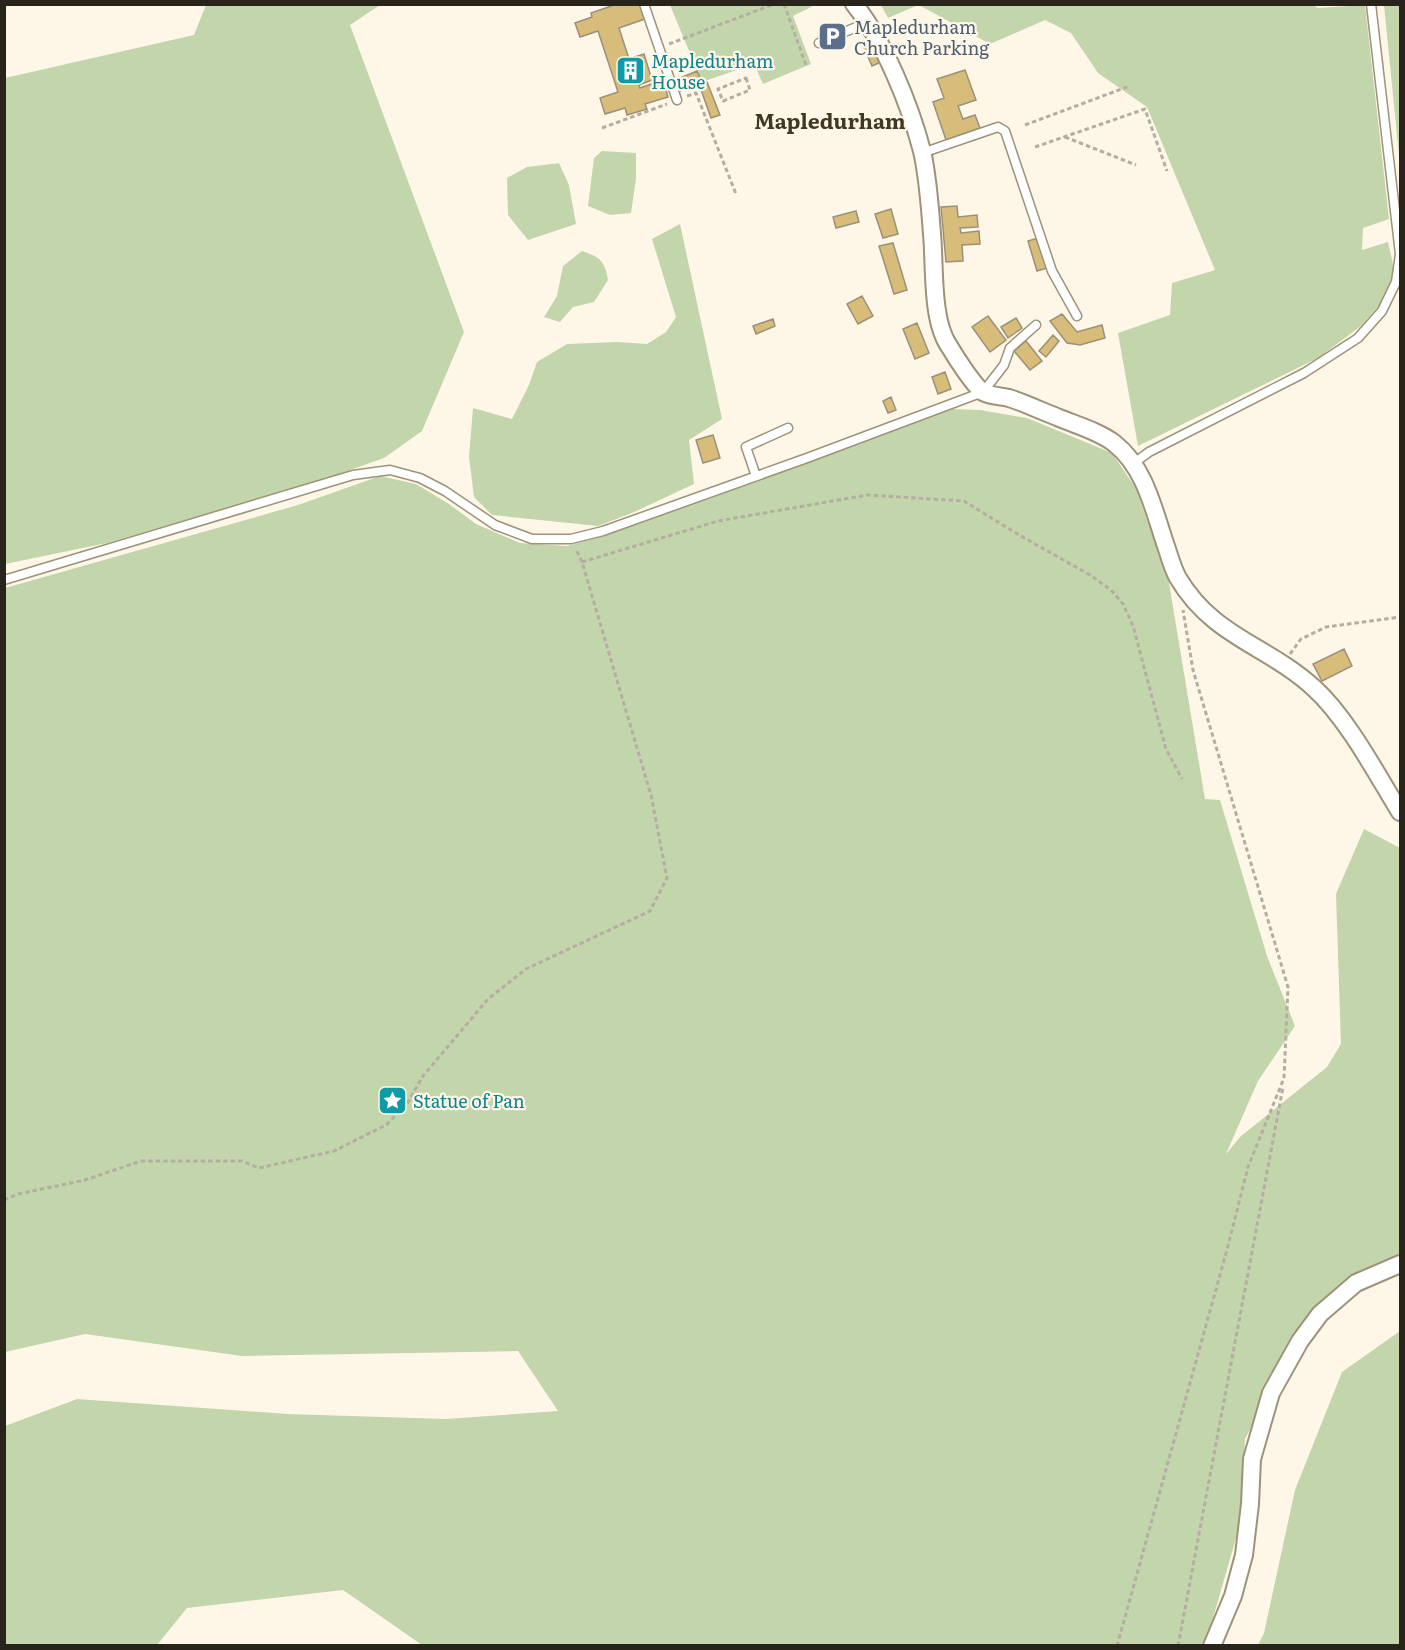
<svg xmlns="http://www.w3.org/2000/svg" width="1405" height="1650" viewBox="0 0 1405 1650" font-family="Literata,serif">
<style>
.green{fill:#c3d5ab}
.building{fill:#d8bc79;stroke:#9b9079;stroke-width:1.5}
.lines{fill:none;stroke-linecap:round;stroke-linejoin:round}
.lane-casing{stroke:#9d927a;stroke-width:11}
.street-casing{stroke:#9d927a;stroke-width:20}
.path{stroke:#b4aea1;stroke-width:3;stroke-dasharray:4.5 3;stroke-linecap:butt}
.lane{stroke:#fff;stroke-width:8}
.street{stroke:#fff;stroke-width:16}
.labels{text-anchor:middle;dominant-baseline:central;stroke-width:4.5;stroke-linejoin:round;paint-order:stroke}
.service-label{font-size:18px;fill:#4e5e75;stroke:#fef7e8;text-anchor:start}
.culture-label{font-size:18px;fill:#0d838f;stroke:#fef7e8;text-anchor:start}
.quarter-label{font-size:21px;font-weight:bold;fill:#413823;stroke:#fef7e8}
</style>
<rect width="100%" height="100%" fill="#fef7e8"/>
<path class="green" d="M1311,4L1318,8L1365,5L1389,219L1363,228L1362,250L1388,242L1395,274L1385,299L1361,326L1318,358L1138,446L1118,333L1170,315L1172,283L1215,270L1147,107L1098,73L1071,33L1045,20L990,44L919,5Z
M206,5H380L350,25L464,332L422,431L384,458L319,481L107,543L5,564V78L194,35Z
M670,5H812L811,7L793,16L811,64L763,84L754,64L702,82Z
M881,5H918L888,18Z
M1384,5H1400V165Z
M602,151L636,153V179L631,213L610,215L588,206L594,158Z
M559,163L569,185L576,224L528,240L508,215L507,178L527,167Z
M680,224L722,419L689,440L694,484L632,513L598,526L492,515L474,497L469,457L473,408L512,419L529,385L537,362L567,344L617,342L647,344L666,332L676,317L652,239Z
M582,251C600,257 605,261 608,280L594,302L573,307L560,322L544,317L557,296L563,266Z
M953,409L980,410L1027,418L1112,453L1135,487L1168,577L1205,799L1220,800L1267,956L1295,1026L1258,1081L1226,1154L1241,1136L1327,1067L1341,1044L1336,894L1364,829L1400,848V1254L1352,1281L1308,1318L1245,1439L1241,1521L1213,1618L1202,1645H422L343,1590L187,1608L157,1645L5,1646V1426L77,1399L288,1414L446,1419L558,1411L518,1351L242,1356L85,1334L5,1352V588L298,505L380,476L416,484L449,504L476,524L520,543L567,546L596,538Z
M1400,1331V1645H1258L1264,1633L1295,1490L1342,1372Z"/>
<path class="building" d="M617,4H641L645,19L619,28L629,59L644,54L652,80L639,85L640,88L663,80L668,97L645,104L647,109L627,115L625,108L605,114L600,98L618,92L598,31L580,37L575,23L592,17L591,13Z
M874,40L883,61L872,66L863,45Z
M965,70L976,100L958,106L963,119L975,115L980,128L946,140L933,102L944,98L937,79Z
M697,71L702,82H707L720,115L711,118L699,84L680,91L675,80Z
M957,206L958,217L977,215L978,227L960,228L961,233L979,231L980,244L962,245L963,261L946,262L941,207Z
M891,209L898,234L883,238L875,214Z
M856,211L859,222L836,228L833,217Z
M1038,238L1047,268L1037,271L1028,241Z
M893,243L907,290L894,294L879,246Z
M862,296L873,316L858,324L847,304Z
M1062,314L1077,332L1102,325L1105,338L1080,345L1067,343L1050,321Z
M988,316L1006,340L990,352L972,327Z
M1016,318L1022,328L1008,338L1001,327Z
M773,319L775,326L756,334L753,326Z
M917,323L929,353L915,359L903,329Z
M1053,335L1059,341L1046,357L1039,351Z
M1026,341L1042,361L1030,370L1014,351Z
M945,372L951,389L938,394L932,377Z
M891,397L896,410L888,413L883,401Z
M713,435L720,458L703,463L696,440Z
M1344,649L1352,666L1322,681L1313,664Z"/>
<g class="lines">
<defs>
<path id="lane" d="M644,4L677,100
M819,43L868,22
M922,153L998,127L1005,131L1052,271L1077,316
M1134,463L1149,452L1304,373L1358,338L1382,311L1396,282L1400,254L1371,4
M756,476L746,447L788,428
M4,580L353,475L390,470L420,478L445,491L495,525L532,539H571L603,531L807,458L983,392L1004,365L1010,348L1036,325"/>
<path id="street" d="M854,4C884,41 910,105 922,151C928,177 930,207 932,234C935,265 931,320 949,346C955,356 974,386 983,392C990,396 1001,396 1009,398C1025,403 1041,411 1057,417C1076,425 1098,431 1114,443C1146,468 1154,512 1167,549C1170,558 1173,569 1178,578C1213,637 1267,645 1314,688C1347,718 1376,773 1400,812
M1212,1646L1233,1596L1244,1555L1250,1504L1252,1459L1271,1393L1300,1341L1320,1314L1356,1283L1400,1264"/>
</defs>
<use href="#lane" class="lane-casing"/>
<use href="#street" class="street-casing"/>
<path class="path" d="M784,4L806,65
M669,44L774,4
M746,78L750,90L723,101L718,89Z
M687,96L696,93L736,194
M1025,125L1127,87
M602,128L667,104
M1065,137L1136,165
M1035,147L1145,109L1167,171
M582,562L718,521L867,495L964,501L1019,535L1090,575L1111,590L1123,604L1133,626L1166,749L1182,779
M1290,654L1301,639L1326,627L1400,617
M4,1200L18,1194L85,1180L141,1161H242L259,1168L334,1151L386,1125L407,1104L423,1076L488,999L526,969L650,911L667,878L651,795L582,562L576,549
M1117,1646L1228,1246L1248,1167L1284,1078L1288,987L1193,670L1183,610
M1178,1646L1283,1087"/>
<use href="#lane" class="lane"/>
<use href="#street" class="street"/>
</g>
<defs>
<symbol id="parking-square" viewBox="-11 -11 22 22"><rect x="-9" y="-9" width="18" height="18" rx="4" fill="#5c6f8a" stroke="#fef7e8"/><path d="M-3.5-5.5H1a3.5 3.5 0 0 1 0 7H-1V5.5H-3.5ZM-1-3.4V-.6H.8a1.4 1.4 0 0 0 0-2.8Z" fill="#fff"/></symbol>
<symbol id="building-square" viewBox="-11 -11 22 22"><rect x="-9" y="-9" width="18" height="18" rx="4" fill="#0f9aa8" stroke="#fef7e8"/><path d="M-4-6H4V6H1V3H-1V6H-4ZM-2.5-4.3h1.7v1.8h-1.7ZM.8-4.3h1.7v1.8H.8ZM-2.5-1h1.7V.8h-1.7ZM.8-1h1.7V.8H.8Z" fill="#fff"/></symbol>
<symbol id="sight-square" viewBox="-11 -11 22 22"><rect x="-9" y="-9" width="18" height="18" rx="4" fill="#0f9aa8" stroke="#fef7e8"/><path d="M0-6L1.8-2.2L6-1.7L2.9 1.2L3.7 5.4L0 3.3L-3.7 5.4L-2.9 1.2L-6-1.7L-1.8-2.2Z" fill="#fff"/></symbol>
</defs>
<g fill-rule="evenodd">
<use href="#parking-square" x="816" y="20" width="33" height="33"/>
<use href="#building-square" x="614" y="54" width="33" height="33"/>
<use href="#sight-square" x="376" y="1084" width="33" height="33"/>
</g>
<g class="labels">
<g class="service-label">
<text x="854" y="26">Mapledurham<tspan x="854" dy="21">Church Parking</tspan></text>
</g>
<g class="culture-label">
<text x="651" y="60">Mapledurham<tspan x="651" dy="21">House</tspan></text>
<text x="413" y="1100">Statue of Pan</text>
</g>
<g class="quarter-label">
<text x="830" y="119">Mapledurham</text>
</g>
</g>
<rect width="1405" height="1650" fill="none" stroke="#29241b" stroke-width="12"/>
</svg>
